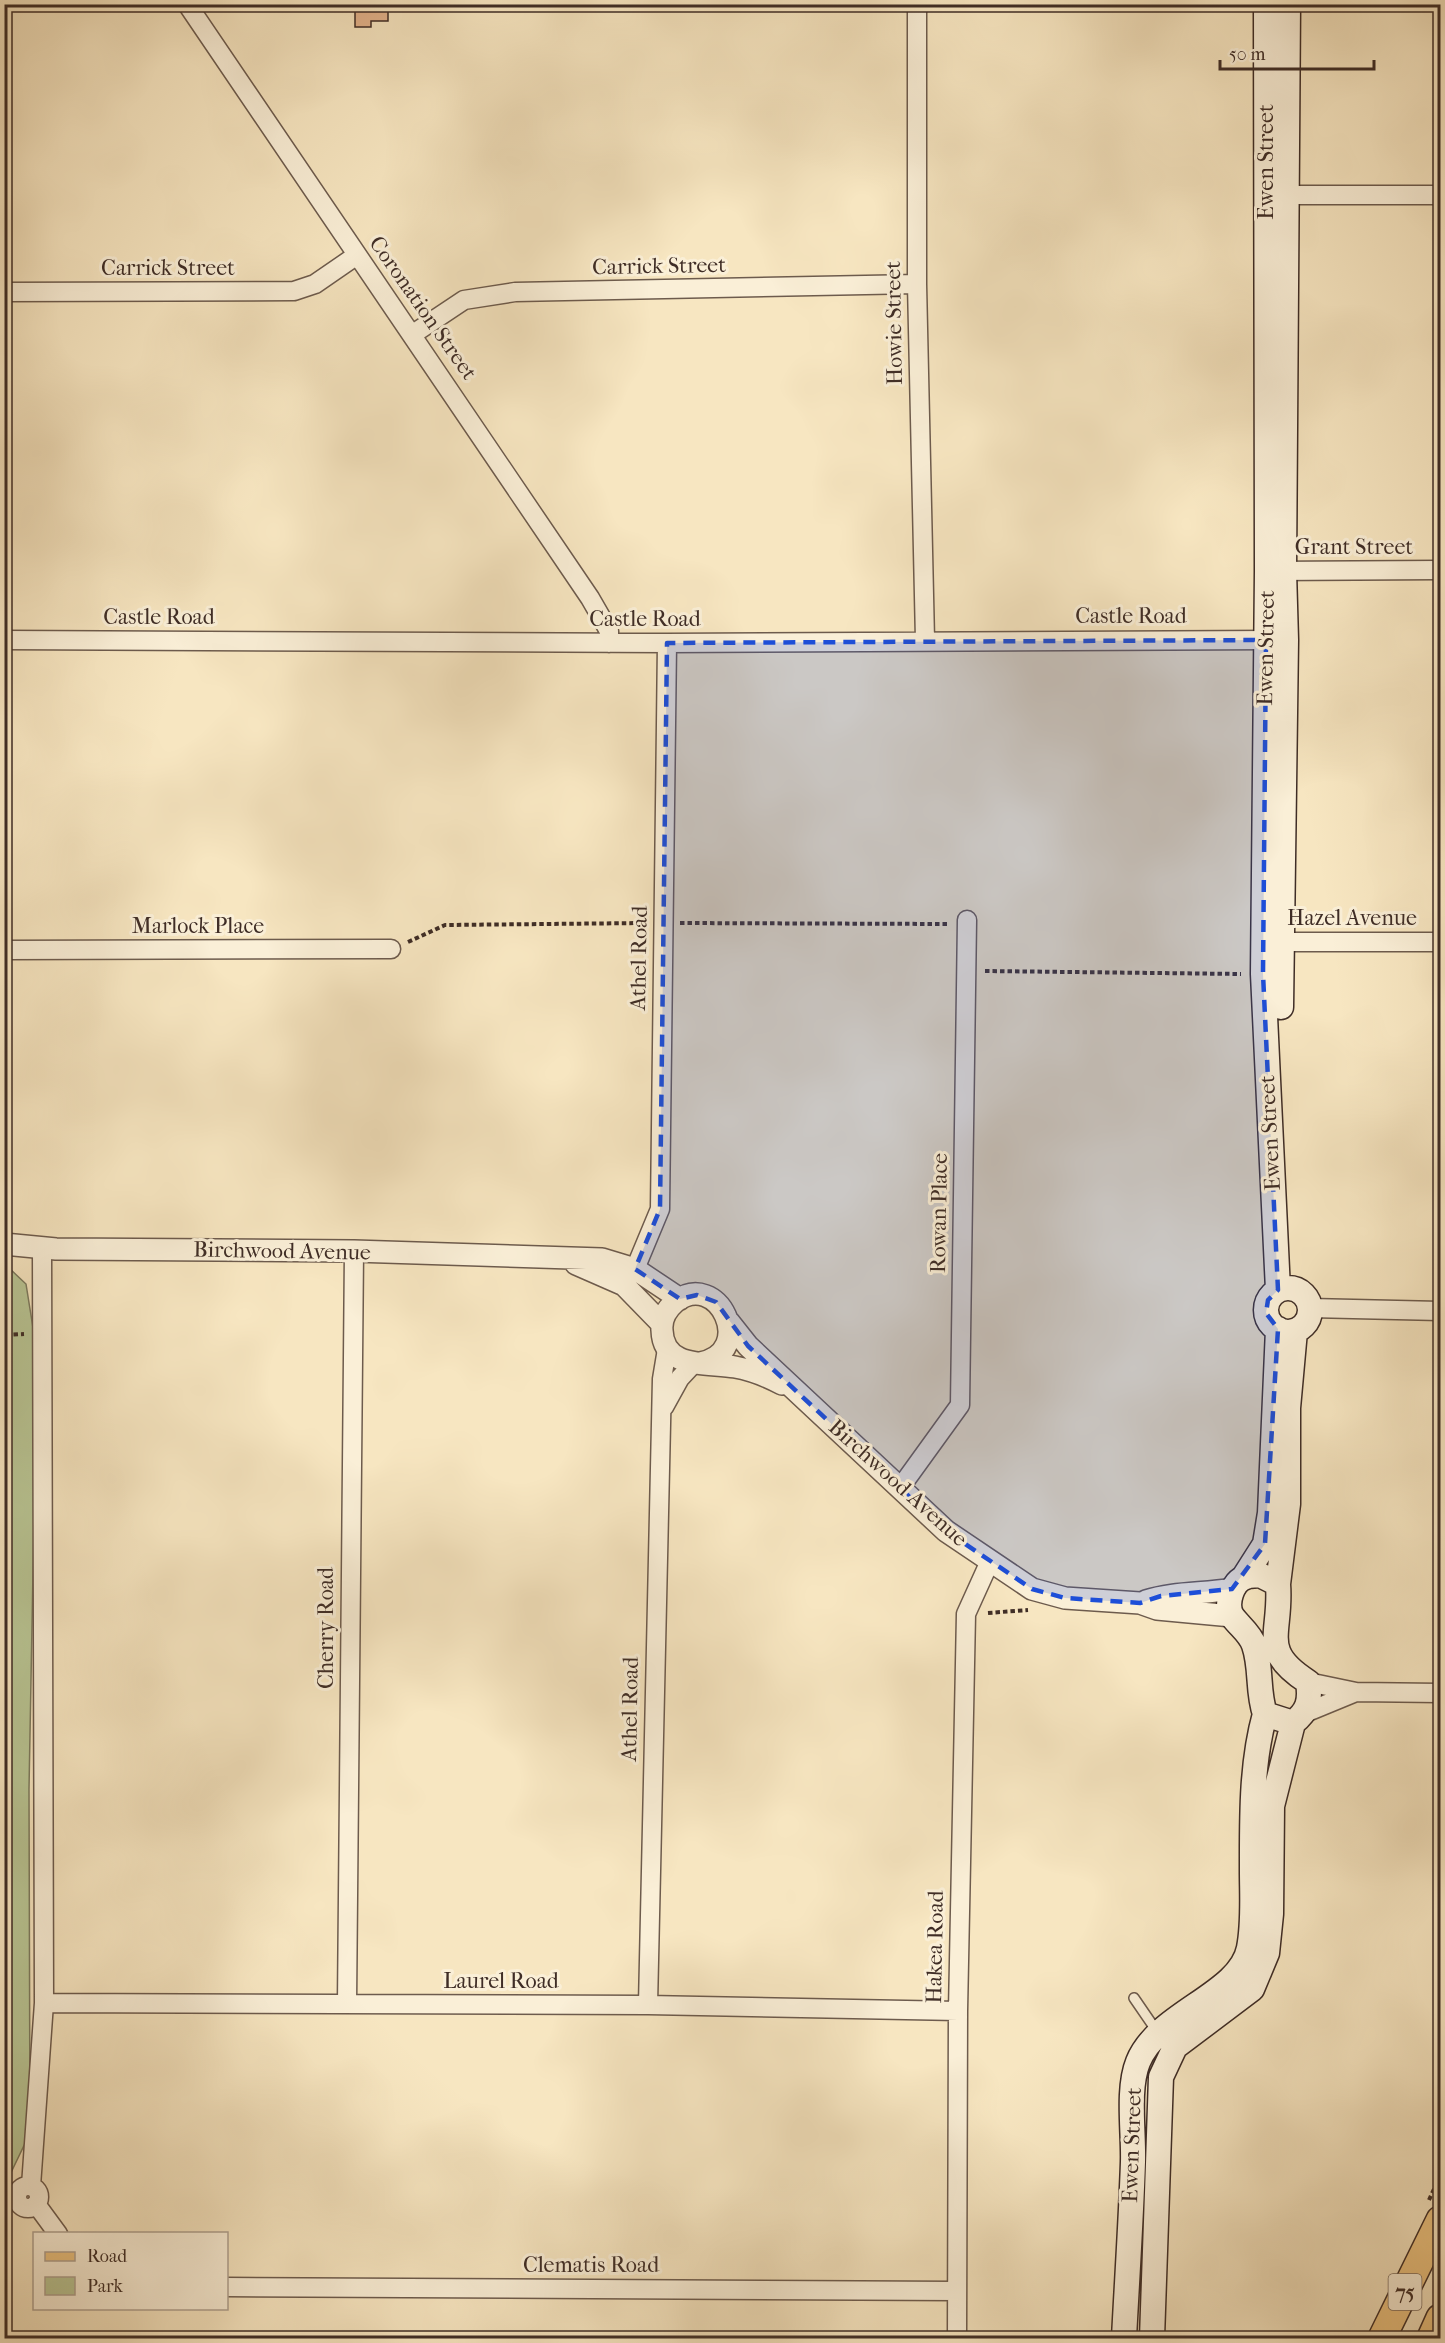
<svg xmlns="http://www.w3.org/2000/svg" width="1445" height="2343" viewBox="0 0 1445 2343" font-family="'IM FELL French Canon',serif">
<style>
.green{fill:#b9c695;stroke:#7c7a5e;stroke-width:1.5}
.building{fill:#e3b38c;stroke:#3f2d26;stroke-width:1.5}
.lines{fill:none;stroke-linecap:round;stroke-linejoin:round}
.service-casing{stroke:#6d5b4d;stroke-width:12}
.minor-casing{stroke:#6d5b4d;stroke-width:21}
.tertiary-casing{stroke:#6d5b4d;stroke-width:24}
.secondary-casing{stroke:#3f2d26;stroke-width:27}
.primary-casing{stroke:#3f2d26;stroke-width:30}
.path{stroke:#3f2d26;stroke-width:4;stroke-dasharray:4.5 3;stroke-linecap:butt}
.service{stroke:#faefd7;stroke-width:9}
.minor{stroke:#faefd7;stroke-width:18}
.tertiary{stroke:#faefd7;stroke-width:21}
.secondary{stroke:#faefd7;stroke-width:24}
.primary{stroke:#ecc380;stroke-width:27}
.marked{fill:#1d4ed8;fill-opacity:0.2;stroke:#1d4ed8;stroke-width:4.5;stroke-dasharray:12 8;stroke-linejoin:round}
.labels{text-anchor:middle;dominant-baseline:central;stroke-width:6;stroke-linejoin:round;paint-order:stroke}
.shield{fill:#faefd7;stroke:#77675b;stroke-width:1.5}
.shield-label{font-size:21px;font-weight:bold;fill:#3f2d26}
.street-label{font-size:22px;fill:#3f2d26;stroke:#faefd7}
</style>
<rect width="100%" height="100%" fill="#f7e6c1"/>
<filter id="stains"><feTurbulence type="fractalNoise" baseFrequency=".00333" numOctaves="4"/><feColorMatrix values="0 0 0 0 .2 0 0 0 0 .09 0 0 0 0 .02 0 0 0 .5 -.17"/></filter>
<radialGradient id="worn" r=".72"><stop offset=".6" stop-color="#630" stop-opacity="0"/><stop offset="1" stop-color="#630" stop-opacity=".3"/></radialGradient>
<path class="green" d="M9,1268L26,1284L37,1353L29,1789L30,2133L5,2185L4,1269Z"/>
<path class="building" d="M355,4H388V21H371V27H355Z"/>
<g class="lines">
<defs>
<path id="service" d="M1134,1998L1158,2033"/>
<path id="minor" d="M187,4L590,598L609,631V643
M917,4V284L925,640
M1274,195H1440
M4,292L294,291L315,284L357,255
M413,334L464,300L515,292L917,284
M1271,571L1440,570
M4,640L667,643L1278,640
M1271,942H1440
M4,950L391,949
M635,1269L660,1209L667,643
M1310,1308L1440,1311
M664,1407L680,1378L694,1363
M900,1488L960,1405L967,920
M1308,1682L1356,1692L1440,1693
M1305,1713L1356,1692
M44,2003L648,2005L958,2011
M347,2004L354,1251
M648,2005L662,1379L667,1349
M31,2186L44,2003L42,1248
M17 2197a11 11 0 1 1 22 0a11 11 0 1 1-22 0Z
M36,2204L58,2234
M226,2287L956,2291
M957,2338L958,2011L966,1614L990,1561"/>
<path id="tertiary" d="M4,1244L56,1249L354,1251L602,1259L635,1269L680,1299
M576,1264L624,1285L662,1324
M729,1322L748,1346L946,1531L1032,1589L1065,1598L1140,1603L1157,1609L1232,1616
M700,1363C758,1352 718,1268 675,1302C667,1309 661,1319 662,1330C663,1370 708,1362 735,1367C752,1370 767,1376 782,1384
M1146,1601C1173,1592 1204,1594 1232,1589"/>
<path id="secondary" d="M1266,4L1267,571L1263,974L1278,1290
M1281,1007L1286,640L1284,571L1288,4
M1266 1310a22 22 0 1 1 44 0a22 22 0 1 1-44 0Z
M1260,1575L1278,1584C1282,1634 1258,1650 1308,1682C1311,1701 1308,1711 1293,1723L1265,1714C1257,1691 1262,1668 1254,1645C1250,1633 1239,1626 1232,1616C1225,1604 1232,1581 1246,1577C1250,1575 1256,1576 1260,1575Z
M1244,1577L1265,1544L1270,1513L1278,1329
M1278,1584L1288,1504V1408L1295,1331
M1124,2338C1127,2280 1131,2221 1133,2162C1134,2133 1127,2089 1138,2062C1158,2012 1240,1995 1249,1948C1254,1923 1252,1897 1252,1871C1252,1819 1251,1764 1265,1714
M1152,2338L1161,2077L1175,2047L1252,1989L1267,1953L1271,1914L1272,1806L1293,1723"/>
<path id="primary" d="M1382,2338L1440,2220
M1431,2338L1440,2318"/>
</defs>
<use href="#service" class="service-casing"/>
<use href="#minor" class="minor-casing"/>
<use href="#tertiary" class="tertiary-casing"/>
<use href="#secondary" class="secondary-casing"/>
<use href="#primary" class="primary-casing"/>
<path class="path" d="M680,923L949,924
M408,942L445,925L646,923
M985,971L1241,974
M4,1322L8,1514L4,1681
M6,1335L24,1334
M988,1613L1028,1610
M1429,2200L1440,2176"/>
<use href="#service" class="service"/>
<use href="#minor" class="minor"/>
<use href="#tertiary" class="tertiary"/>
<use href="#secondary" class="secondary"/>
<use href="#primary" class="primary"/>
</g>
<path class="marked" d="M1266,640L1263,974L1278,1290L1268,1300L1266,1313L1278,1329L1265,1544L1232,1589L1161,1596L1140,1603L1065,1598L1032,1589L946,1531L748,1346L716,1302L697,1295L680,1299L635,1269L660,1209L667,643Z"/>
<g class="labels">
<rect class="shield" x="1388.5" y="2274" width="33" height="36" rx="4.5"/>
<g class="shield-label">
<text x="1405" y="2292">75</text>
</g>
<g class="street-label">
<text transform="translate(1266 162) rotate(-90)">Ewen Street</text>
<text transform="translate(659 266) rotate(-1)">Carrick Street</text>
<text x="168" y="268">Carrick Street</text>
<text transform="translate(423 308) rotate(55)">Coronation Street</text>
<text transform="translate(894 323) rotate(-91)">Howie Street</text>
<text x="1354" y="547">Grant Street</text>
<text x="1131" y="616">Castle Road</text>
<text x="159" y="617">Castle Road</text>
<text x="645" y="619">Castle Road</text>
<text transform="translate(1266 648) rotate(-89)">Ewen Street</text>
<text x="1352" y="918">Hazel Avenue</text>
<text x="198" y="926">Marlock Place</text>
<text transform="translate(639 958) rotate(-89)">Athel Road</text>
<text transform="translate(1270 1133) rotate(-93)">Ewen Street</text>
<text transform="translate(939 1213) rotate(-89)">Rowan Place</text>
<text transform="translate(282 1251) rotate(1)">Birchwood Avenue</text>
<text transform="translate(898 1483) rotate(42)">Birchwood Avenue</text>
<text transform="translate(326 1628) rotate(-90)">Cherry Road</text>
<text transform="translate(630 1709) rotate(-89)">Athel Road</text>
<text transform="translate(935 1947) rotate(-89)">Hakea Road</text>
<text x="501" y="1981">Laurel Road</text>
<text transform="translate(1132 2145) rotate(-88)">Ewen Street</text>
<text x="591" y="2265">Clematis Road</text>
</g>
</g>
<rect width="1445" height="2343" fill="none" stroke="#f7e6c1" stroke-width="24"/>
<rect x="6" y="6" width="1433" height="2331" fill="none" stroke="#3f2d26" stroke-width="3"/>
<rect x="12" y="12" width="1421" height="2319" fill="none" stroke="#3f2d26" stroke-width="1.5"/>
<rect x="33" y="2232" width="195" height="78" fill="#faefd7" stroke="#afa190" stroke-width="1.5"/>
<rect x="45" y="2252" width="30" height="9" fill="#ecc380" stroke="#afa190" stroke-width="1.5"/>
<text x="87" y="2262" font-size="18" fill="#3f2d26">Road</text>
<rect x="45" y="2277" width="30" height="18" fill="#b9c695" stroke="#afa190" stroke-width="1.5"/>
<text x="87" y="2292" font-size="18" fill="#3f2d26">Park</text>
<path d="M1220 60v9h154v-9" fill="none" stroke="#3f2d26" stroke-width="3"/>
<text x="1229" y="60" font-size="18" fill="#3f2d26" stroke="#faefd7" stroke-width="4.5" paint-order="stroke">50 m</text>
<rect width="100%" height="100%" filter="url(#stains)"/>
<rect width="100%" height="100%" fill="url(#worn)"/>
</svg>
